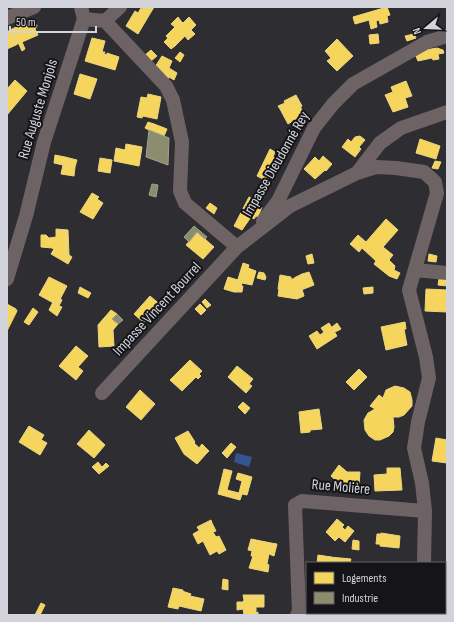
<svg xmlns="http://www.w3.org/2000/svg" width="454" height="622" viewBox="0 0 454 622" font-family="'Sofia Sans Condensed',sans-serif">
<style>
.water{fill:#365590}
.homes{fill:#f6d55c;stroke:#ecd582}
.industry{fill:#8c8c6e;stroke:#a1a28f}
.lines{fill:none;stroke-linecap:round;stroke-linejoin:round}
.minor{stroke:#6d6364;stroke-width:14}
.labels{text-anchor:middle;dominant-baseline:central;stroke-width:4;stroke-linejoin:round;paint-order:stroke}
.street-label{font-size:15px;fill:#d3d4db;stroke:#141419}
</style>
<rect width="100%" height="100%" fill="#2d2d32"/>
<path class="water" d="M236,453L252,457L249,467L234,462Z"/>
<path class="homes" d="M145,7H154L138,34L126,26L135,11L138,13L141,8L143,9Z
M387,7L390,15L387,16L388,22L380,24L379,20L376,21L377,27L371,29L369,20L355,24L353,17Z
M178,17L181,21L175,27L171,24Z
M189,17L196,25L175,46L166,36L181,21L183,23Z
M31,20L33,24L37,25V26L35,29L38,35L22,42L25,49L22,51L12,29Z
M12,29L19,43L16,45L9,31Z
M191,30L195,34L188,40L185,36Z
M7,31H9L16,45L7,49Z
M378,34L379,43L370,44L369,35Z
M414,34L416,38L407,41L405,36Z
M92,38L105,41L102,52H105L104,54L107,55V53L119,57L115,70L85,61Z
M168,38L175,46L171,49L164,42Z
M337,39L353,56L337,71L327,61L331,58L325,51Z
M437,48L443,50L444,53L438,54L439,59L433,60L432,58L418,61L414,52Z
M151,50L157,56L151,61L145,55Z
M180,52L184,55L180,62L175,58Z
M162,56L172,61L169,68L177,73L174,80L169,77L167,81L163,76L165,74L158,71L155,67Z
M80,74L97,79L90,99L74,94Z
M15,80L27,91L7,115V89Z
M406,81L412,96L405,98L408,107L393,112L385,95L393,92L391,87Z
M148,94L161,97L157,119L143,116L142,118L137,117L141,97L147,98Z
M296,95L302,106L301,107L297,100L280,109L278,106L285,103L284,101Z
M297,100L304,114L288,124L280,109Z
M148,122L154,124L151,131L145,128Z
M154,124L167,129L164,136L151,131Z
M360,136L365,140L359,147L361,149L355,157L342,147L348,139L351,142L355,137Z
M420,139L440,146L436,159L416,153Z
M126,144L142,147L139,166L114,161L116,148L125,150Z
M270,149L275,152L273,157L277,159L267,181L257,176Z
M55,155L65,157L63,165L54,163Z
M323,156L332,164L326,171L325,170L315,179L304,169L315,157L319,161Z
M65,157L77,160L75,167L63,165Z
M100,158L112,160L110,173L98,171Z
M435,161L441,162L438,169L432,168Z
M63,165L75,167L74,176L61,174Z
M92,193L99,197L97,199L103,203L93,219L80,212Z
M259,193L264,196L260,203L255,201Z
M249,197L260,203L259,205L262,207L258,217L256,216L254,219L251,217L242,230L234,226Z
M210,203L217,208L214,214L206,208Z
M386,219L398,230L383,247L393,255L389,260L395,266L394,270L400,273L397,279L389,276L374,264L376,261L362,248L359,252L350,244L358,235L366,242Z
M56,229L68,230L69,255L72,257L68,264L63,261L67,254L64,252L66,249V232L56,231Z
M56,231L66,232V249L64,252L67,254L63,261L51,254L54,249L52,248L41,247V235H46L49,238L56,237Z
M197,232L214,247L203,259L186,245Z
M312,254L314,263L308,264L306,256Z
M429,254L437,256L436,262L428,261Z
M243,263L249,265L248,268L256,271L252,285L242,283L241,286H243L242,292H234Z
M259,272L264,273L266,277L265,280L257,278Z
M309,272L311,277L306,279L304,278L302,274Z
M302,274L304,278L306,279L311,277L314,285L296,292L278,289L280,275L291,277V279H294V278Z
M49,277L67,286L57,305L39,295Z
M228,277L238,280L234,292L224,289Z
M439,279H447V286L438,285Z
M80,287L91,293L88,298L78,293Z
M373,287V293L364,294L363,288Z
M279,289L296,292L302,289L304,296L297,299L278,296Z
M426,289L447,290V312L425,311Z
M150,296L163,307L159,312L157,310L144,323L134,314Z
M60,298L62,300L59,306L62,307L57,316L49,310L53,302L57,305Z
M205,299L211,305L207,308L202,302Z
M7,304L16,309L17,311L7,331Z
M200,304L206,310L201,315L195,309Z
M33,308L38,312L29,325L24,322Z
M111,310L117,314L112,319L118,324L113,330L114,346L99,347L98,325Z
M405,322L406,329H404L407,345L386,350L381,327Z
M329,323L337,336L317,349L309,336L317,331L320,335L324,332L321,328Z
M337,323L341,329L335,332L332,327Z
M76,346L88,356L78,367L83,371L76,380L59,366Z
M190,360L202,371L199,374L201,376L198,379L196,377L182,391L170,380Z
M237,366L253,379L249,384L252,386L246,393L228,377Z
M359,369L367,377L354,390L346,382Z
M395,386L404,388L410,392L412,400V406L404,415L399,417H393L394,427L393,432L389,436L380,440H375L369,436L365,430L364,420L368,413L375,409L370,406L379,395L383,398L386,390Z
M140,390L155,404L141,420L126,407Z
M243,402L250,408L245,414L238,407Z
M319,409L322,429L310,430V432L301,433L299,412Z
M29,426L44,435L41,440L36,437L37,435L27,429Z
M27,429L37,435L36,437L47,443L40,455L19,442Z
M89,430L105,445L94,458L77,444Z
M188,431L195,442L194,443L206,454L197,464L184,454L175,438Z
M436,438L447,440V463L432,461Z
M231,443L236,447L227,458L222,453Z
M202,444L209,451L206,454L199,448Z
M98,462L102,467L106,463L109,466L99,474L92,467Z
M339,465L347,472H360L359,486L347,485V483H344L341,485L331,476Z
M387,468H400L402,490L375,491L374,475L387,474Z
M224,469L232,471L227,490L239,493L242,481L236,479L238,473L252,477L247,495L242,494L240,500L218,494Z
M337,519L344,525L342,527L345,530L348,526L354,531L345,542L339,537L335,541L326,532Z
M211,520L212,523L199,530L197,527Z
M212,523L216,531L213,532L216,537L219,536L226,550L219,554L217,551L210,555L203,541L198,544L193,534Z
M381,533L400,536L399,548L380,546V544H376L377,534H381Z
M251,539L256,540L254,551L248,550Z
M256,540L271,543L267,564L269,565L268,572L249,568L253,556H251L252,551H254Z
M353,540L359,541V550L352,549Z
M271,543L277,544L274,556L269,554Z
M318,555L331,557V559L335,560V562L341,563H317Z
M330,557L351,559L350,563L335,562V560L331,559V557Z
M223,579L228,580V590L222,589Z
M173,588L183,590L182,594L172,592Z
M182,591L191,594L190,596L204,599L201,611L179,606L178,609L168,607L172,592L182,594Z
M445,591H447V612H445Z
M243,595H264V597H255V600H244Z
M255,597H264V607H256V613L258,612V615H244L243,609L237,610V602H243L244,600H255Z
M41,603L45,605L40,615H35Z
M367,613H398V615H368Z"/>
<path class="industry" d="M149,130L169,138L168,165L146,157Z
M152,184L158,185L156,197L149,195Z
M194,226L207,237L205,239L197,232L189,242L184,237Z
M117,314L123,320L118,324L112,319Z"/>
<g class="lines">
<path class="minor" d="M81,7L84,19
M7,18L34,7
M84,19L105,21L166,86L173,100L182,142L180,191L185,203L237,247L290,206L357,173L376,167L396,168L424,172L435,182L437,193L409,290L426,357L429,378L418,422L414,448L422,483L425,511L424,563
M105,21L120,7
M357,173L380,143L401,128L447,112
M263,221L278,201L314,128L333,104L353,84L427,42L447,36
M415,270L447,273
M7,279L26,216L44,142L84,19
M102,393L237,247
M426,613V615
M297,615L299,613L295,505L302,501L425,511"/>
</g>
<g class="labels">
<g class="street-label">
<text transform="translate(38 109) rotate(-73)">Rue Auguste Monjols</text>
<text transform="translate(276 164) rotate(-60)">Impasse Dieudonné Rey</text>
<text transform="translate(157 309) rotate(-47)">Impasse Vincent Bourrel</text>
<text transform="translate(341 487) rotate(5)">Rue Molière</text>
</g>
</g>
<rect width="454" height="622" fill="none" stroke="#d3d4db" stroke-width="16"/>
<rect x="306" y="562" width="140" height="52" fill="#141419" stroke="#606167"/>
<rect x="314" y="572" width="20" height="12" fill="#f6d55c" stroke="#606167"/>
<text x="342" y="582" font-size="12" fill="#d3d4db">Logements</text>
<rect x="314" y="592" width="20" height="12" fill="#8c8c6e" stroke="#606167"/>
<text x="342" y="602" font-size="12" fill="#d3d4db">Industrie</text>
<g transform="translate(426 28) rotate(251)" stroke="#141419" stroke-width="3" paint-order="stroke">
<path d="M0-3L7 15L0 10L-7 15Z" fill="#d3d4db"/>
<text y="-6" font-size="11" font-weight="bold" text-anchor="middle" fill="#d3d4db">N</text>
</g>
<path d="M10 26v6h86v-6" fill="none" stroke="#d3d4db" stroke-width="2"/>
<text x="16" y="26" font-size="12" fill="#d3d4db" stroke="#141419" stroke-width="3" paint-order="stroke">50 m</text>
</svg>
